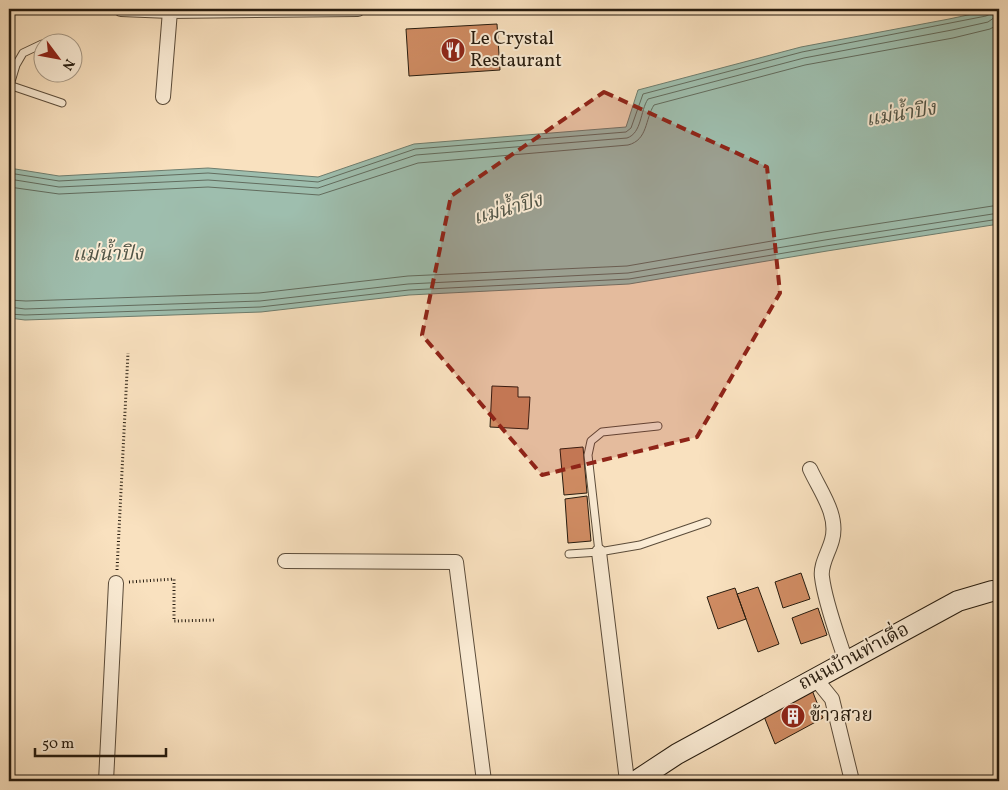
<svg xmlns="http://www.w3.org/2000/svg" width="1008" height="790" viewBox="0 0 1008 790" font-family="Vollkorn,'Noto Serif Thai',serif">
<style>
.water{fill:#9ebeae;stroke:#6e7d6e}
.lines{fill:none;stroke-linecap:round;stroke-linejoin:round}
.shore{stroke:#626c5e;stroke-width:1}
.building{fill:#d08c63;stroke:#261b0e}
.lane-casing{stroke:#5b4c3a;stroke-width:9}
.street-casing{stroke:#5b4c3a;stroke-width:16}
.secondary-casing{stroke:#261b0e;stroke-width:22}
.path{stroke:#261b0e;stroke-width:3;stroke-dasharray:1 2.5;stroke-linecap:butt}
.lane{stroke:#fbecd5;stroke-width:7}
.street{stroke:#fbecd5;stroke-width:14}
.secondary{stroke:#fbecd5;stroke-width:20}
.marked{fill:#8f2418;fill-opacity:0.2;stroke:#8f2418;stroke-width:4;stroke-dasharray:10 6;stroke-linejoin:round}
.labels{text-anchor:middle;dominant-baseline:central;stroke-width:4;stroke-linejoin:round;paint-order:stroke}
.poi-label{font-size:19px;fill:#261b0e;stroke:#fbecd5;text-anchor:start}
.street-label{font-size:19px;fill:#261b0e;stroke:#fbecd5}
.water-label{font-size:20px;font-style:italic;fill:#505446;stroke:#fbecd5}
</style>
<rect width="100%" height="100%" fill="#f9e1bf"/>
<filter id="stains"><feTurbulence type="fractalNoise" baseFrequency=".004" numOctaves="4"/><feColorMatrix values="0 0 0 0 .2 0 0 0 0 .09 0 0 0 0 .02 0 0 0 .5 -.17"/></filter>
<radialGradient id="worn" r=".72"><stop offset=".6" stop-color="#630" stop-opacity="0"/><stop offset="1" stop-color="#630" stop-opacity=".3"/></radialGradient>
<path class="water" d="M996,9H999V224L827,251L629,284L409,295L261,312L25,320L9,318V168L59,176L208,168L318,177L414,144L626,127L638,90L801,47L949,19Z"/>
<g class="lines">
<path class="shore" d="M9,173L59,181L208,173L318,182L415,149L626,132L631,128L643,94L802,52L986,16L990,14L991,9
M9,179L59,187L208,180L318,188L416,155L627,138C642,133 640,111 648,99L804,58L952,30L988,22L995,17L997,9
M9,187L59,194L208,187L319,195L418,163L628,145C648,140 645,119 654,105L805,65L953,38L990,29L999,24
M9,300L26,301L259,293L408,276L627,266L824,232L999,205
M9,307L25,309L260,301L408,284L628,273L825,240L999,213
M9,314L25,315L260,307L409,290L629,279L826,246L999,219"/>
</g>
<path class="building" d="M497,24L500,70L409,76L406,29Z
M492,386L518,387V397H530L528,429L490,427Z
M583,447L587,493L564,495L560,449Z
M587,496L591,541L568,543L565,499Z
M801,573L810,599L783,608L775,582Z
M758,587L779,644L758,652L737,594Z
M735,588L746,619L718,629L707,597Z
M818,608L827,635L801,644L792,618Z
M812,690L823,718L775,744L763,714Z"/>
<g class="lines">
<defs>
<path id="lane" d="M9,85L62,103
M10,85L16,65L23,53L42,44
M599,552L588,455L591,441L602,432L658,426
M569,554L599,552L640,545L707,522"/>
<path id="street" d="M121,9L170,11L358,9
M163,97L170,11
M810,469C820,491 839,515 832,540C829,552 820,565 822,577C825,603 838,636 846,662
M599,552L627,781
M285,561L456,562L484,781
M815,678L832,699L852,781
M106,781L116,583"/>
<path id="secondary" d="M636,781L677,754L958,601L992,591H999"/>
</defs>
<use href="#lane" class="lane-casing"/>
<use href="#street" class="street-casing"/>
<use href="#secondary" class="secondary-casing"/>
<path class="path" d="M117,570L128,353
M129,582L174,579V621L216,620"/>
<use href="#lane" class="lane"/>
<use href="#street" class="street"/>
<use href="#secondary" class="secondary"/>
</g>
<path class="marked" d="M604,92L767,167L780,293L697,437L542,475L422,335L451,196Z"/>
<defs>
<symbol id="restaurant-disc" viewBox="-11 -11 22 22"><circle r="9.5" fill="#8f2418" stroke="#fbecd5"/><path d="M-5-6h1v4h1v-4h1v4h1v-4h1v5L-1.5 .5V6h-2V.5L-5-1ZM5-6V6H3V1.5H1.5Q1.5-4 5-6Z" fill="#fff"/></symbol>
<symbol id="building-disc" viewBox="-11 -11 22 22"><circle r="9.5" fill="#8f2418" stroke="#fbecd5"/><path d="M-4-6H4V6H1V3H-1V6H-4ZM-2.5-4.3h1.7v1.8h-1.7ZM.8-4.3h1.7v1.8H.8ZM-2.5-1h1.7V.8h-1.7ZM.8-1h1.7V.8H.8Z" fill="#fff"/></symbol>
</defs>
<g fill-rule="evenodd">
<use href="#restaurant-disc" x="439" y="36" width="28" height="28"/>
<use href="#building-disc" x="779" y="702" width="28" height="28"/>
</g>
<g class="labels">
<g class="poi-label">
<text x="470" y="39">Le Crystal<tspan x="470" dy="22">Restaurant</tspan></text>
<text x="810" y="716">ข้าวสวย</text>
</g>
<g class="street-label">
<text transform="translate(854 657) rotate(-28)">ถนนบ้านท่าเดื่อ</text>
</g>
<g class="water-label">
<text transform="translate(901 115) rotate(-10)">แม่น้ำปิง</text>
<text transform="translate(508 210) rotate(-16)">แม่น้ำปิง</text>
<text transform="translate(108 255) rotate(-1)">แม่น้ำปิง</text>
</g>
</g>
<rect width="1008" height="790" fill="none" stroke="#f9e1bf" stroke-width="30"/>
<rect x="10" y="10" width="988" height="770" fill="none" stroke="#261b0e" stroke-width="2.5"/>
<rect x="15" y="15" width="978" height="760" fill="none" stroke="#261b0e"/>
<g transform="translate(58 58) rotate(122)"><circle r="24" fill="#fbecd5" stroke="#a69885"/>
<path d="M0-4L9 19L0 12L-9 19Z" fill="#8f2418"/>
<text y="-8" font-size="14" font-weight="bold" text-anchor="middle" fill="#261b0e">N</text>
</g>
<path d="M35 748v8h131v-8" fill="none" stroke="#261b0e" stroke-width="2.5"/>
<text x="42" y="748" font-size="15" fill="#261b0e" stroke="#fbecd5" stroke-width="4" paint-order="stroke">50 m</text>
<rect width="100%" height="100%" filter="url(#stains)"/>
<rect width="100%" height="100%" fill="url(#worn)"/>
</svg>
